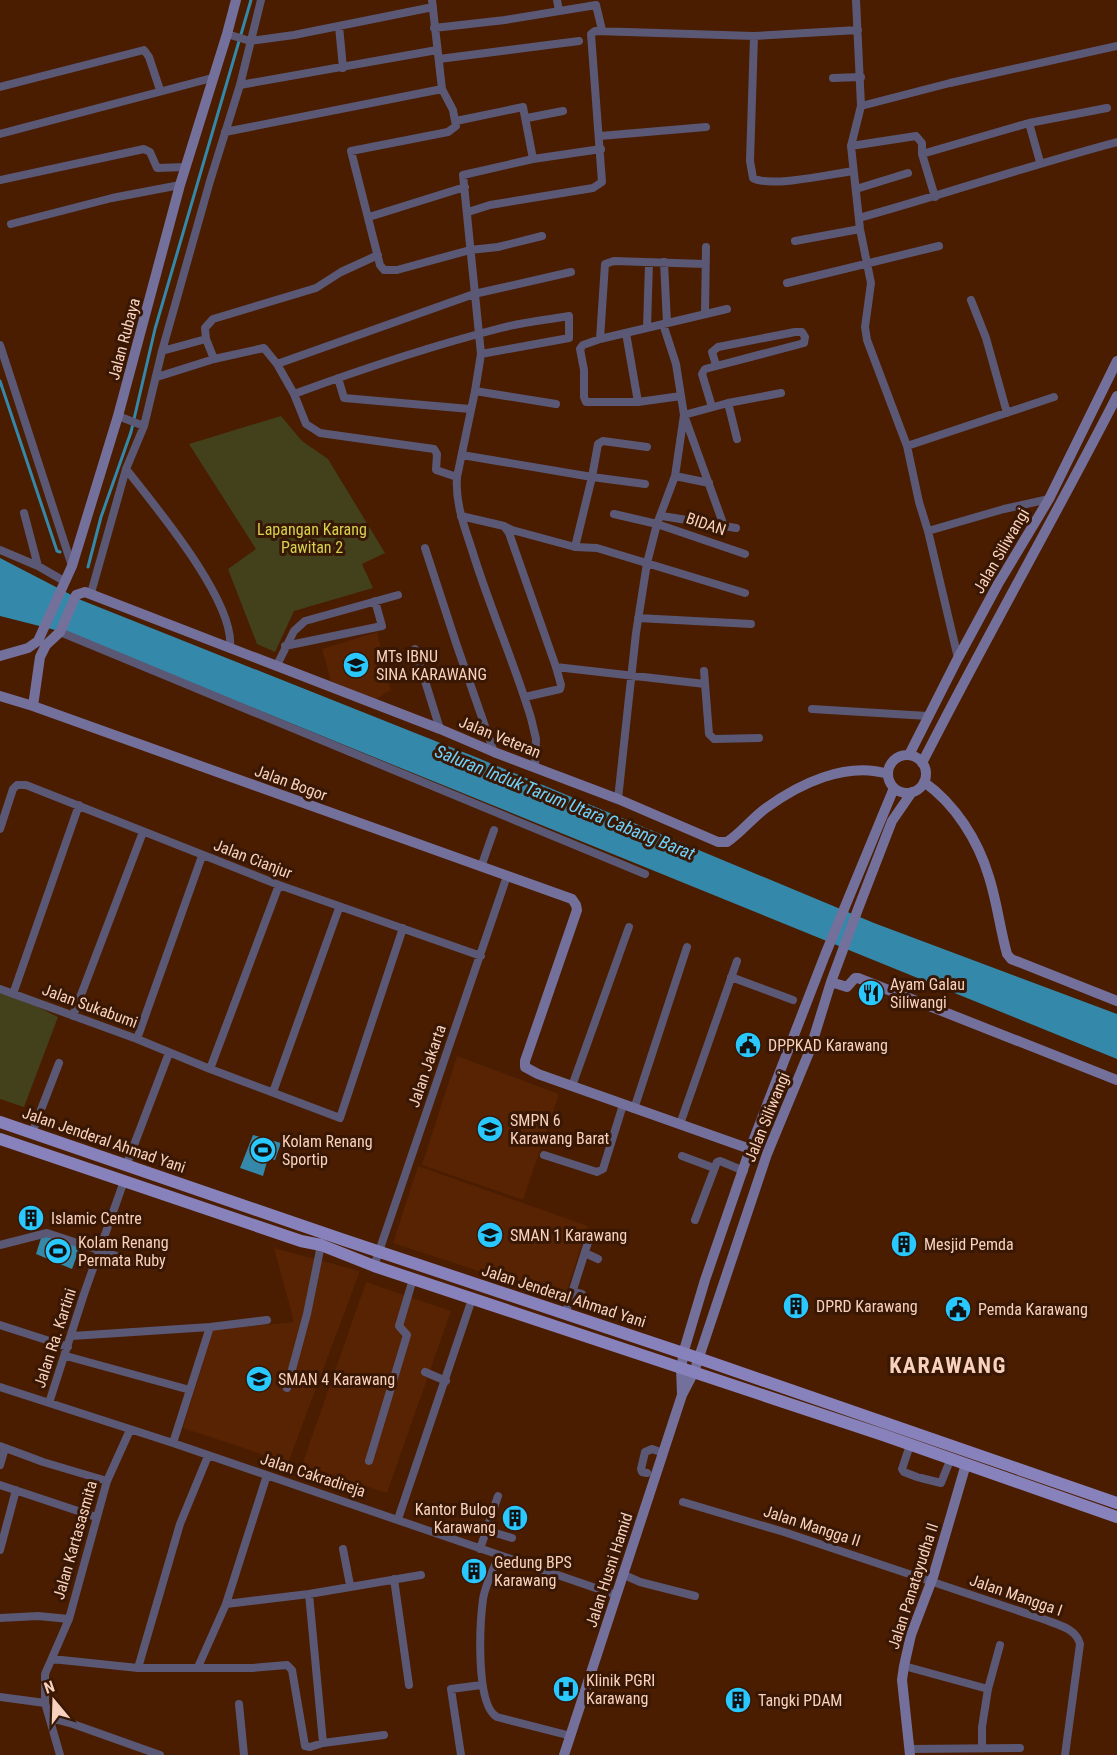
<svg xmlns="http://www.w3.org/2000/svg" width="1117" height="1755" viewBox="0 0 1117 1755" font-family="'Roboto Condensed',sans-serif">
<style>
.built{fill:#572302}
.green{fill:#42411b}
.water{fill:#3488aa}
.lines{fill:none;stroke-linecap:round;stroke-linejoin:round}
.stream{stroke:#3488aa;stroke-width:3}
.street{stroke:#5a5874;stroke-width:8}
.secondary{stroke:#74709c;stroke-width:10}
.primary{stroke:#8782bb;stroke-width:12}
.labels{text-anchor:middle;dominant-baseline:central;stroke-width:6;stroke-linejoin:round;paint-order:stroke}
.street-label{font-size:16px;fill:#f8d2bf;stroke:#381805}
.park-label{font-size:16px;fill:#d5d24f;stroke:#381805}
.poi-label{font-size:16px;fill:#f8d2bf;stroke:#381805;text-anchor:start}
.water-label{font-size:18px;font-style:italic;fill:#6dd3fe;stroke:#381805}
.district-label{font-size:22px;font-weight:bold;letter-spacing:1.5px;fill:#f8d2bf;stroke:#381805}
</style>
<rect width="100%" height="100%" fill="#4a1c00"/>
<path class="built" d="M377,632L391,690L375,700L331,681L322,649Z
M457,1056L559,1094L523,1200L422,1165Z
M418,1166L588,1226L564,1299L393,1243Z
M274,1248L360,1271L288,1463L183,1428L213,1330L294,1322Z
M366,1282L451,1311L387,1493L302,1465Z"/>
<path class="green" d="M281,416L302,441L328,459L385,553L362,564L373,588L294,611L275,652L257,644L228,569L256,549L189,444Z
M0,993L30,1003L58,1017L24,1107L0,1099Z"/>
<path class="water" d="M0,558L81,600L478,758L874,923L1117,1014V1059L71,634L0,616Z
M253,1135L281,1143L275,1160L268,1158L263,1176L240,1168Z
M42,1235L80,1247L72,1269L36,1254Z"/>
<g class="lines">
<path class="stream" d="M0,381L57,551L60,552
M88,567L101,517L131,432L155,329L251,0"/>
<path class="street" d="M432,0L442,89L453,110L456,126L448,132L351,151L380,265L384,270H397L470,250L498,247L542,236
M557,0L559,11
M856,0L861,106
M339,26L343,68
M434,28L505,20L596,5L602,30
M227,34L250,41L294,35L433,7
M439,59L579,41
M833,78L861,77
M240,85L437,50
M0,87L144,50L149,57L160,90
M527,118L563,111
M456,121L523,107L533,159
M1029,123L1040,162
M225,132L442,89
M0,134L212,78
M600,136L706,127
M851,146L916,136L922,143V154L1029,123L1107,108
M922,154L935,197
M853,171C832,174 769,188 753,178L750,161L754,36L858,30
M0,180L144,149L150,152L157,168L186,167
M856,189L908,173
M468,212L490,205L593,188L602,182L591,34L595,31L754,36
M369,217L465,187
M859,218C946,194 1030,165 1117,142
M11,224L112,198L180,185
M795,241L860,229
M664,262L667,323
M787,283L939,246
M971,300L986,338L1007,413
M705,313L706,247
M663,324L676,364L684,415L724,526
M647,328L649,263
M626,333L638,402
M600,339L605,264L614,261L705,264
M0,345L72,566
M162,351L206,339
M214,359L206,339L205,328L213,319L316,288L341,272L378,255
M277,364L474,294L571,272
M157,377L214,359L264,348L277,364L294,394L306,424L320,433L434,449L437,454L436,470L457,477
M338,378L344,398L470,409
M475,391L556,404
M294,394C362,369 431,346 501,328C523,322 546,320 569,316V338L481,354
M681,396L638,402H586L584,397V370L580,349L583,345L600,339L727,309
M728,403L737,439
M712,407L702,374L705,369L804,343L805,337L802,332H795L718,347L712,352L716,365
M118,416L144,426
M907,446L1054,397
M647,447L603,441L598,444L592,477L575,547L597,548L745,593
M462,455L592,477L645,484
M126,469C155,506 235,601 230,647
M675,476L709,483
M24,513L38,566
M614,514L657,524L745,554
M461,516L504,526L509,533L556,667L561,685L560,689L525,697
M662,516L736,528
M504,526L512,530L575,547
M928,531L1004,509L1049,499
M425,548L456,643L494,752
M0,550L38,566L64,581
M91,593L126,469L144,426L162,351L210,181L240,85L261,0
M638,618L751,624
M60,632L645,874
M285,646L382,626L375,601
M415,649L440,729
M958,658L928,531L919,502L907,446L867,340L865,327L871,283L860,229L851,146L861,106L950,83L1117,46
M277,665L294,631L305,621L398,595
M556,667L705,684
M704,671L709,734L714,739L759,738
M812,709L928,716
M535,767L536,739L531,718C514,662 490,608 473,553C465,528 455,504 457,477L475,391L481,354L463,175L533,159L601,149
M618,799L636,633L647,563L657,524L675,476L684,415L728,403L781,393
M0,829L13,789L17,785H26L279,885L481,956
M481,867L494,830
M731,977L793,1000
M0,989L137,1039L210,1069L340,1118L403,928
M13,994L79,805
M73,1016L143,832
M137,1039L202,856
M210,1069L279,885
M572,1086L629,927
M273,1092L339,908
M634,1109L687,947
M680,1124L737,961
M32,1133L59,1063
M544,1155L597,1172L603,1169L623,1105
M682,1156L714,1168
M126,1166L169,1053
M695,1220L717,1162L720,1161L744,1171
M0,1245L47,1233L141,1264
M585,1253L598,1259
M374,1266L507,876
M572,1291L582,1294
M565,1315L590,1236L593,1234L599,1237
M0,1325L68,1347
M72,1336L210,1327L267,1320
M66,1356L190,1390
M425,1372L446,1381
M0,1387L173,1443L616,1595
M287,1388L307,1314L321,1245
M49,1403L84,1294L124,1181
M173,1443L210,1327
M910,1445L902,1469L904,1472L917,1477
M0,1446L43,1462L107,1481
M369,1461L407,1335L399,1326L413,1279
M0,1465L5,1448
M647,1473L642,1472L641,1469L645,1452L652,1449L663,1453
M921,1478L941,1483L951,1458
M0,1485L96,1517
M683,1502L784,1532L1043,1619C1058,1625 1076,1628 1080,1644L1065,1755
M398,1519L472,1299
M486,1530L512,1538
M343,1549L350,1585
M480,1549L498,1496
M0,1550L16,1490
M499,1555C494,1569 485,1585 483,1599C480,1622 475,1705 497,1717L571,1736
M622,1574L640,1582L695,1596
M394,1579L409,1685
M309,1594L323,1743
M226,1604L309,1594L421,1575
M0,1618L38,1616L69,1619
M52,1659L138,1668H252L287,1665L292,1670L305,1746L310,1747L323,1743L384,1735
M904,1666L988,1689
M198,1667L226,1604L267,1475
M138,1668L180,1524L208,1456
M0,1697L45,1703
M239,1704L244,1755
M50,1718L73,1724L160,1755
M909,1749L1020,1748
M982,1749V1727L988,1689L1000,1645
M60,1755L45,1703V1674L69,1619L107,1481L130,1430
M461,1755L451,1689L481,1685"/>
<path class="secondary" d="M0,656L28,648L38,641L72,566L118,416L180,185L227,34L236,0
M0,696L33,706L572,899L576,905L577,910L525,1061V1067L538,1074L750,1149
M33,706L40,657L46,645L60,632L76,595L85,592L440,729L494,752L618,799L718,842H727C741,833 752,818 766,808C799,784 846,761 888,774
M909,755L958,658L998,584L1049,499L1117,361
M888 774a19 19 0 1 1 38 0a19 19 0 1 1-38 0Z
M922,763C985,639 1054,519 1117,396
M924,782C955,804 978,840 989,877C997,902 1000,929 1007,954L1011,959L1117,1001
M831,982L847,987L855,978H858L1117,1080
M682,1394L681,1368L685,1347L705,1280L750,1149L825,955L894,788
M564,1755L682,1395L694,1372L767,1154L810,1050L831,982L858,909L892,821L912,792
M910,1755L902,1680L904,1666L911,1635L933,1577L966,1464"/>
<path class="primary" d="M0,1122L341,1239L698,1358L1117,1503
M0,1139L301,1241L321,1245L374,1266L883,1435L1117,1517"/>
</g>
<defs>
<symbol id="school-disc" viewBox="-11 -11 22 22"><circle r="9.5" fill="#29c8ff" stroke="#381805"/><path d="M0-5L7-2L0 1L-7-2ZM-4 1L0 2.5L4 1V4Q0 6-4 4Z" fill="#111"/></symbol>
<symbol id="restaurant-disc" viewBox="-11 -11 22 22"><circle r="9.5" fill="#29c8ff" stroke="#381805"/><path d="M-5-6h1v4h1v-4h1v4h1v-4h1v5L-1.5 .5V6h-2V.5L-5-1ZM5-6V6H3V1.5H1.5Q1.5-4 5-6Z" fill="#111"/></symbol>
<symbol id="civic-disc" viewBox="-11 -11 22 22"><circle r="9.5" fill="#29c8ff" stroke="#381805"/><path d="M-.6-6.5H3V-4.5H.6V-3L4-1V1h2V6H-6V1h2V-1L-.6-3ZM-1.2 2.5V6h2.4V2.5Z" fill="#111"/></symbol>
<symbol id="stadium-disc" viewBox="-11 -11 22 22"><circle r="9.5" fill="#29c8ff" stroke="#381805"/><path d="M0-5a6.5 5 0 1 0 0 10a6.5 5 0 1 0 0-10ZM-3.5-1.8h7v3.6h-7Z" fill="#111"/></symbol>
<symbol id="building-disc" viewBox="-11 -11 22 22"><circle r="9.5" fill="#29c8ff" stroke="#381805"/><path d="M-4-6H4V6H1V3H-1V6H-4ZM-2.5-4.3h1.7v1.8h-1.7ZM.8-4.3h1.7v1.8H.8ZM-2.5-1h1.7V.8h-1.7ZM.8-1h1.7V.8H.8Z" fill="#111"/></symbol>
<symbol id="hospital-disc" viewBox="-11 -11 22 22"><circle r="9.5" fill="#29c8ff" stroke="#381805"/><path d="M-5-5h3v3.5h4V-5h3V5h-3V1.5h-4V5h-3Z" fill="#111"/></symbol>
</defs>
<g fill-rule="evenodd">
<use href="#school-disc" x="341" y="650" width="30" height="30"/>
<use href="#restaurant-disc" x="856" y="978" width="30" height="30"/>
<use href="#civic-disc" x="733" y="1030" width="30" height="30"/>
<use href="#school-disc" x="475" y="1114" width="30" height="30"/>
<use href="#stadium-disc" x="248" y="1135" width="30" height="30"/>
<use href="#building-disc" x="16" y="1203" width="30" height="30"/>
<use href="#school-disc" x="475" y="1220" width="30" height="30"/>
<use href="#building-disc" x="889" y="1229" width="30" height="30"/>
<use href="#stadium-disc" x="43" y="1236" width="30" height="30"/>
<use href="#building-disc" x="781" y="1291" width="30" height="30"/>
<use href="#civic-disc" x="943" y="1294" width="30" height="30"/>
<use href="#school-disc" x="244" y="1364" width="30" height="30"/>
<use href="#building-disc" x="500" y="1503" width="30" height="30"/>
<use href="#building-disc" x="459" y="1556" width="30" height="30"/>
<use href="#hospital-disc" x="551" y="1674" width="30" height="30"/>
<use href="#building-disc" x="723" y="1685" width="30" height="30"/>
</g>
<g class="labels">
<g class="street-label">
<text transform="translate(124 339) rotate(-75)">Jalan Rubaya</text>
<text transform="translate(706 524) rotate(19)">BIDAN</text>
<text transform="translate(1001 551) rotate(-60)">Jalan Siliwangi</text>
<text transform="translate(500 737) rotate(22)">Jalan Veteran</text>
<text transform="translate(291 783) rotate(20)">Jalan Bogor</text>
<text transform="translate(253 859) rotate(21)">Jalan Cianjur</text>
<text transform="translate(90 1006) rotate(20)">Jalan Sukabumi</text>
<text transform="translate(427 1066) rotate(-71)">Jalan Jakarta</text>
<text transform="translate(767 1117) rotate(-68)">Jalan Siliwangi</text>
<text transform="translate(104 1140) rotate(19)">Jalan Jenderal Ahmad Yani</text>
<text transform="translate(564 1296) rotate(18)">Jalan Jenderal Ahmad Yani</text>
<text transform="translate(55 1338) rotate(-72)">Jalan Ra. Kartini</text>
<text transform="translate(313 1475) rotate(18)">Jalan Cakradireja</text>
<text transform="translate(812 1526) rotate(18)">Jalan Mangga II</text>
<text transform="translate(75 1540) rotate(-74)">Jalan Kartasasmita</text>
<text transform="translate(609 1570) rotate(-72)">Jalan Husni Hamid</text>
<text transform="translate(913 1586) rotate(-72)">Jalan Panatayudha II</text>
<text transform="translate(1016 1595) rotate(19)">Jalan Mangga I</text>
</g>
<g class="park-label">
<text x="312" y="529">Lapangan Karang<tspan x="312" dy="18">Pawitan 2</tspan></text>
</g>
<g class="poi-label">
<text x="376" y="656">MTs IBNU<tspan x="376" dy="18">SINA KARAWANG</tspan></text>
<text x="890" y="984">Ayam Galau<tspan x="890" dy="18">Siliwangi</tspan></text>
<text x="768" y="1045">DPPKAD Karawang</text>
<text x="510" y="1120">SMPN 6<tspan x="510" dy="18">Karawang Barat</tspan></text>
<text x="282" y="1141">Kolam Renang<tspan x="282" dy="18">Sportip</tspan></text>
<text x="51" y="1218">Islamic Centre</text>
<text x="510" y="1235">SMAN 1 Karawang</text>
<text x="78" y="1242">Kolam Renang<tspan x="78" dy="18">Permata Ruby</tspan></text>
<text x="924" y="1244">Mesjid Pemda</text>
<text x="816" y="1306">DPRD Karawang</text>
<text x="978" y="1309">Pemda Karawang</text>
<text x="278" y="1379">SMAN 4 Karawang</text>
<text x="496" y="1509" text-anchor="end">Kantor Bulog<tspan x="496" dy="18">Karawang</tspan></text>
<text x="494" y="1562">Gedung BPS<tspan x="494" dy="18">Karawang</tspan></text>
<text x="586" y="1680">Klinik PGRI<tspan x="586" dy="18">Karawang</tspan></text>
<text x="758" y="1700">Tangki PDAM</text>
</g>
<g class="water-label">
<text transform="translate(565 802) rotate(22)">Saluran Induk Tarum Utara Cabang Barat</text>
</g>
<g class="district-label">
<text x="948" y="1365">KARAWANG</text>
</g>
</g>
<g transform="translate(54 1701) rotate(341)" stroke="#381805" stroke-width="4.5" paint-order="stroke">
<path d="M0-4.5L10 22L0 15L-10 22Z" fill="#f8d2bf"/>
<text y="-9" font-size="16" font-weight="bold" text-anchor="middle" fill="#f8d2bf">N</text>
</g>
</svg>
